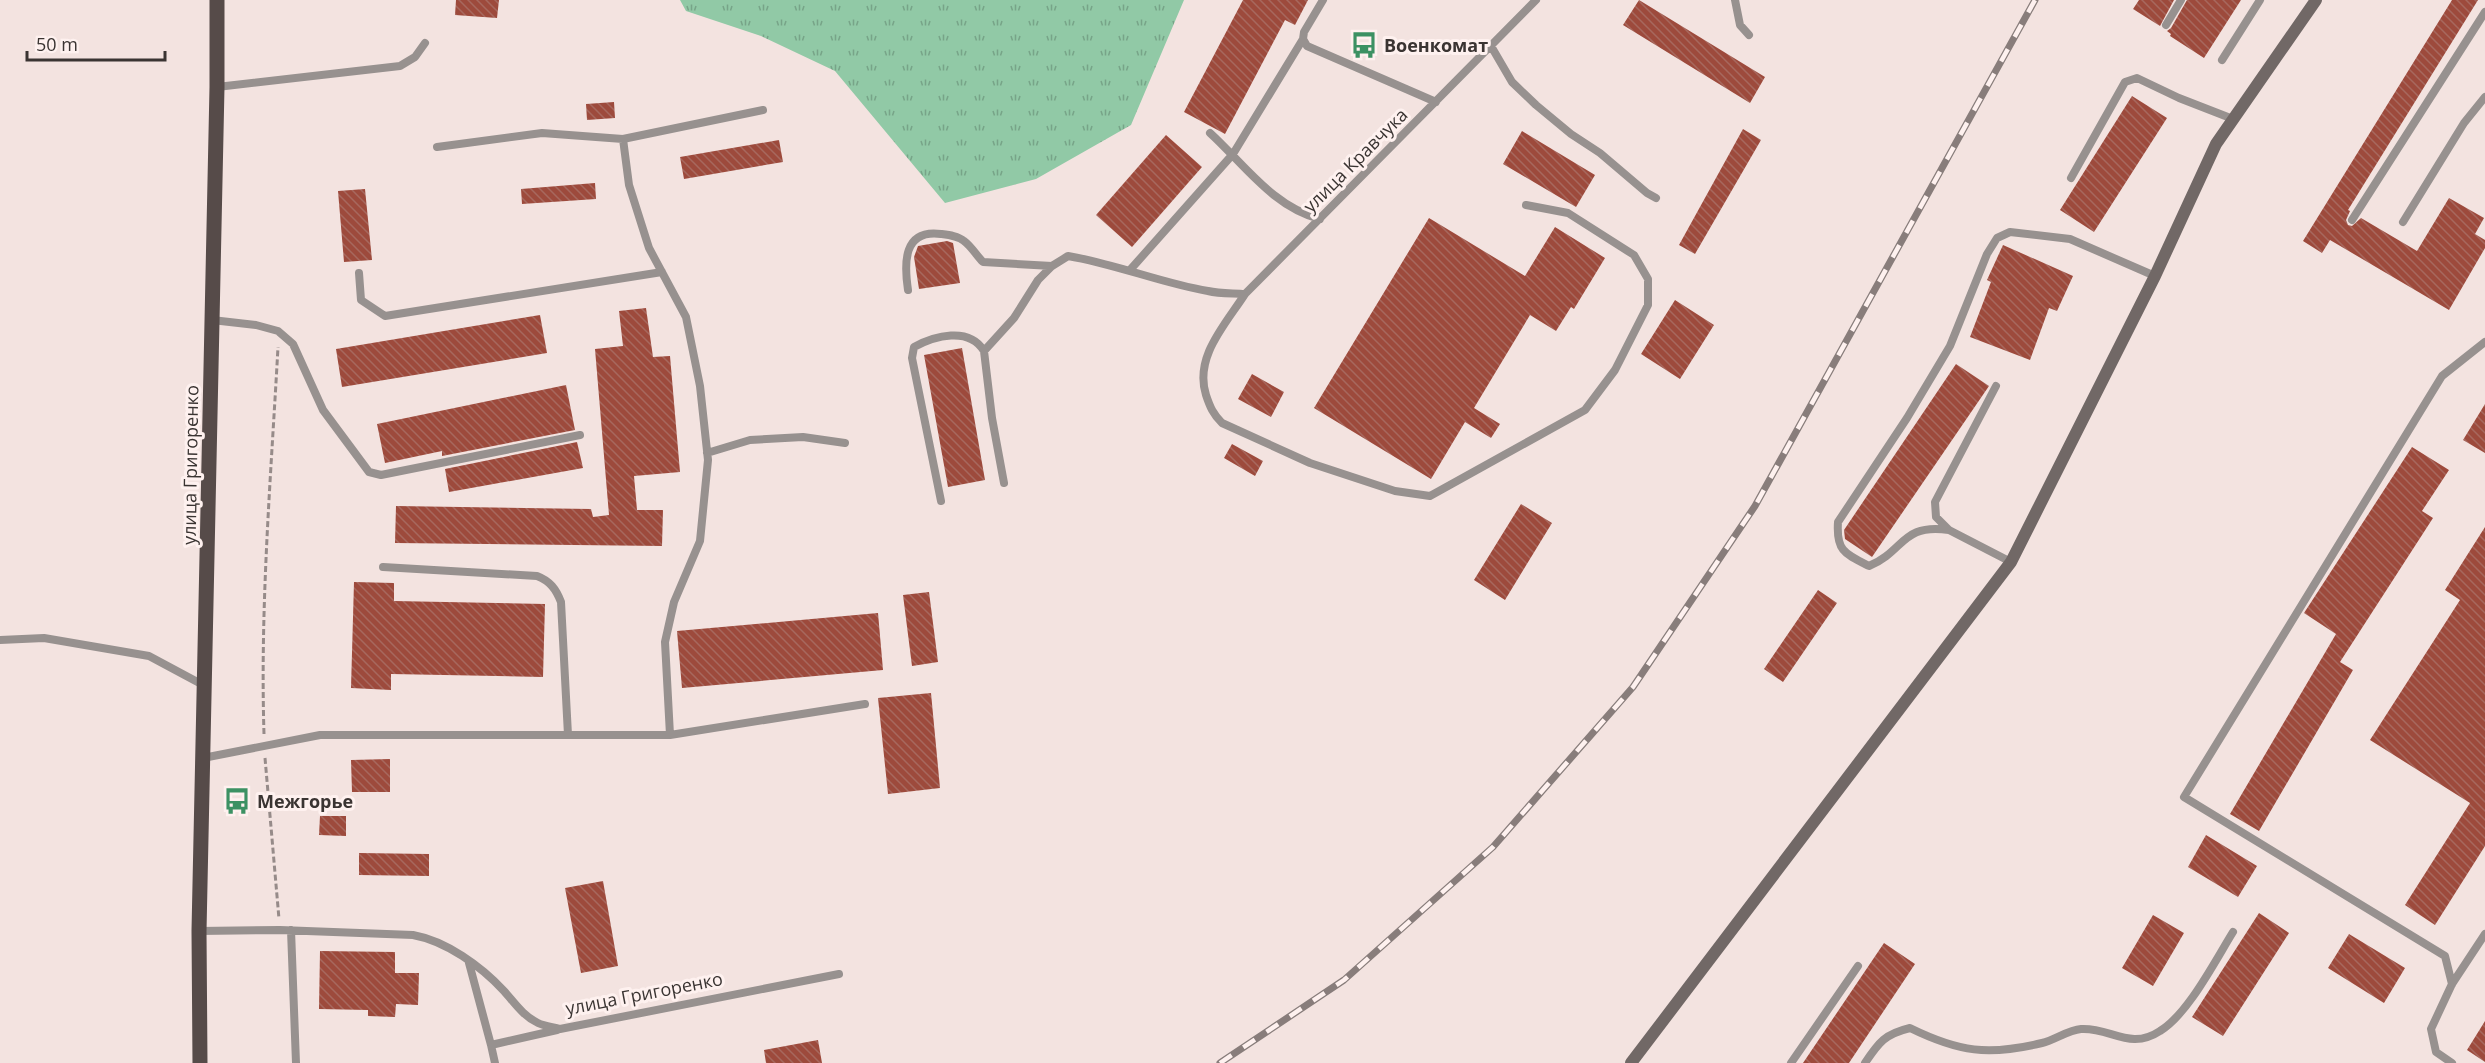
<svg xmlns="http://www.w3.org/2000/svg" width="2485" height="1063" viewBox="0 0 2485 1063" font-family="'Open Sans',sans-serif">
<style>
.park{fill:url(#park-tufts)}
.building{fill:url(#building-back-hatch)}
.lines{fill:none;stroke-linecap:round;stroke-linejoin:round}
.path{stroke:#968b89;stroke-width:3;stroke-dasharray:6 3;stroke-linecap:butt}
.lane{stroke:#97918f;stroke-width:8}
.secondary{stroke:#716866;stroke-width:12}
.primary{stroke:#564b49;stroke-width:15}
.rail-casing{stroke:#887d7b;stroke-width:7}
.rail{stroke:#fef1ef;stroke-width:4.5;stroke-dasharray:14;stroke-linecap:butt}
.labels{text-anchor:middle;dominant-baseline:central;stroke-width:6;stroke-linejoin:round;paint-order:stroke}
.poi-label{font-size:18px;font-weight:bold;fill:#3a3432;stroke:#fef1ef;text-anchor:start}
.street-label{font-size:18px;fill:#3a3432;stroke:#fef1ef}
</style>
<defs>
<pattern id="park-tufts" width="24" height="20" patternUnits="userSpaceOnUse" patternTransform="scale(1.5)"><rect width="24" height="20" fill="#91c9a6"/><path d="M3 7l-1-3M5 7V3M7 7l1-3M15 17l-1-3M17 17v-4M19 17l1-3" fill="none" stroke="#77a488"/></pattern>
<pattern id="building-back-hatch" width="6" height="6" patternUnits="userSpaceOnUse" patternTransform="scale(1.5)"><rect width="6" height="6" fill="#9d4a3c"/><path d="M-1 5l2 2M0 0l6 6M5-1l2 2" fill="none" stroke="#a7685e"/></pattern>
</defs>
<rect width="100%" height="100%" fill="#f3e3e0"/>
<path class="park" d="M680,0H1184L1131,125L1036,179L945,203L835,71L761,36L686,11Z"/>
<path class="building" d="M456,0H499L497,18L455,15Z
M1243,0H1308L1295,25L1285,20L1225,134L1184,112Z
M1639,0L1765,77L1750,103L1623,25Z
M2139,0H2174L2160,26L2133,9Z
M2187,0H2241L2204,58L2170,36L2171,34L2167,31L2171,28Z
M2452,0H2478L2348,210L2350,211L2346,220L2348,225L2352,226L2361,218L2417,251L2449,198L2484,218L2475,234L2485,240V248L2449,310L2330,240L2322,253L2303,241Z
M2132,96L2167,118L2094,232L2060,210Z
M614,102L615,118L587,120L586,104Z
M1743,129L1761,140L1695,254L1679,245Z
M1522,131L1595,175L1576,207L1503,164Z
M1166,135L1202,167L1132,247L1096,215Z
M779,140L783,162L684,179L680,157Z
M595,183L596,199L522,204L521,189Z
M365,189L372,260L344,262L338,191Z
M1429,218L1525,276L1555,227L1605,258L1574,309L1571,307L1556,331L1530,315L1474,408L1500,424L1491,438L1465,422L1431,479L1314,408Z
M947,241L953,243L960,283L919,289L914,257L918,246Z
M2003,245L2073,276L2057,311L2049,308L2030,360L1970,337L1991,282L1987,280Z
M1675,300L1714,325L1680,379L1641,354Z
M646,308L653,357L670,356L680,472L634,476L637,510H663L662,546L395,543L396,506L591,509L593,517L609,515L595,349L623,346L619,311Z
M540,315L547,353L342,387L336,349Z
M962,348L985,480L948,487L924,355Z
M1956,364L1989,386L1872,557L1845,539L1844,530Z
M1252,374L1284,392L1271,417L1238,399Z
M566,385L575,430L442,456V451L385,463L377,424Z
M2485,404V453L2463,440Z
M577,442L583,468L449,492L445,469Z
M1232,444L1263,461L1255,476L1224,458Z
M2412,447L2449,470L2422,511L2433,518L2340,662L2353,670L2259,831L2230,814L2336,634L2304,613Z
M1521,504L1552,523L1505,600L1474,580Z
M2485,527V846L2435,925L2405,905L2470,803L2370,740L2460,600L2445,590Z
M354,582L394,583V601L545,604L543,677L391,674V690L351,688Z
M1818,590L1837,603L1783,682L1764,669Z
M929,592L938,662L912,666L903,595Z
M878,613L883,670L682,688L677,631Z
M931,693L940,788L888,794L878,698Z
M390,759V792H352L351,760Z
M320,816H346V836L319,835Z
M2206,835L2257,866L2238,897L2188,867Z
M359,853L429,854V876L359,875Z
M603,881L618,966L581,973L565,888Z
M2259,913L2289,933L2223,1036L2192,1017Z
M2153,915L2184,933L2153,986L2122,968Z
M2349,934L2405,968L2384,1003L2328,968Z
M1884,943L1915,964L1849,1063H1803Z
M320,951L395,952V973H419L418,1005L396,1004L395,1017L368,1016V1010L319,1009Z
M2485,1021V1062L2467,1050Z
M818,1040L822,1063H766L764,1050Z"/>
<g class="lines">
<path class="path" d="M264,734C260,605 271,476 278,347
M265,758L279,919"/>
<path class="lane" d="M1323,0L1304,32L1303,39L1307,46L1436,102
M1735,0L1740,25L1749,35
M2166,25L2181,0
M1491,46L1512,82L1536,105L1571,134L1600,153L1647,193L1656,198
M2222,60L2260,0
M217,87L400,66L415,57L425,43
M1210,133C1244,164 1273,207 1320,219
M437,147L542,133L623,139
M2071,178L2125,82L2137,78L2179,98L2233,119
M1526,205L1568,213L1634,255L1648,279V305L1615,370L1585,410L1430,496L1395,491L1310,463L1222,423C1213,414 1210,407 1206,395C1194,357 1225,325 1245,294L1536,0
M2352,220L2485,12
M2403,222L2464,123L2485,97
M1130,270L1233,154L1303,39
M359,273L361,300L385,316L662,272
M908,290C904,263 903,229 941,234C949,235 958,236 964,241C971,246 977,256 983,262L1052,266
M212,320L256,325L278,331L293,344L323,410L369,472L381,475L580,435
M1996,386L1935,502L1936,517L1949,530L2011,562
M707,453L750,440L803,437L845,443
M1004,483L992,418L984,351L1014,318L1038,280L1052,266L1068,256C1116,264 1161,283 1208,291C1220,294 1233,293 1245,294
M941,501L912,358L914,347C934,336 969,326 984,351
M1949,530C1901,523 1905,551 1869,566C1845,554 1836,551 1838,522L1907,418L1950,346L1987,254L1997,238L2010,232L2070,239L2155,276
M383,567L537,576C550,581 556,589 561,602L568,735
M0,640L44,638L149,656L205,686
M670,735L665,642L674,602L700,541L708,460L700,386L686,317L649,248L629,185L623,139L763,110
M203,758L320,735H670L865,704
M291,930L296,1063
M199,931L280,930L413,935C446,941 481,966 504,991C514,1002 523,1016 538,1023C544,1026 553,1027 560,1029L839,974
M469,963L491,1045L557,1030
M2452,984L2445,956L2184,797L2442,376L2485,342
M491,1045L495,1063
M1791,1063L1858,966
M1865,1063C1879,1042 1885,1034 1910,1028C1959,1052 1988,1056 2042,1043C2055,1040 2068,1030 2081,1029C2110,1027 2130,1051 2160,1031C2188,1014 2215,961 2233,932
M2452,1063L2436,1052L2431,1029L2452,984L2485,934"/>
<path class="secondary" d="M1631,1063L2011,562L2155,276L2216,144L2316,0"/>
<path class="primary" d="M200,1063L199,931L217,87V0"/>
<defs>
<path id="rail" d="M1220,1063L1344,980L1493,847L1633,687L1755,506L2035,0"/>
</defs>
<use href="#rail" class="rail-casing"/>
<use href="#rail" class="rail"/>
</g>
<defs>
<symbol id="bus-bare" viewBox="-9 -9 18 18"><path d="M-5-6H5V4H4V6H2V4H-2V6H-4V4H-5ZM-3.5-4V0h7V-4ZM-3.5 1.2v1.5H-2V1.2ZM2 1.2v1.5H3.5V1.2Z" fill="#3c9163" stroke="#fef1ef" stroke-width="2.5" paint-order="stroke"/></symbol>
</defs>
<g fill-rule="evenodd">
<use href="#bus-bare" x="1345" y="26" width="38" height="38"/>
<use href="#bus-bare" x="218" y="782" width="38" height="38"/>
</g>
<g class="labels">
<g class="poi-label">
<text x="1384" y="45">Военкомат</text>
<text x="257" y="801">Межгорье</text>
</g>
<g class="street-label">
<text transform="translate(1355 160) rotate(-45)">улица Кравчука</text>
<text transform="translate(190 465) rotate(-89)">улица Григоренко</text>
<text transform="translate(644 993) rotate(-11)">улица Григоренко</text>
</g>
</g>
<path d="M27 51v9h138v-9" fill="none" stroke="#3a3432" stroke-width="3"/>
<text x="36" y="51" font-size="18" fill="#3a3432" stroke="#fef1ef" stroke-width="4.5" paint-order="stroke">50 m</text>
</svg>
